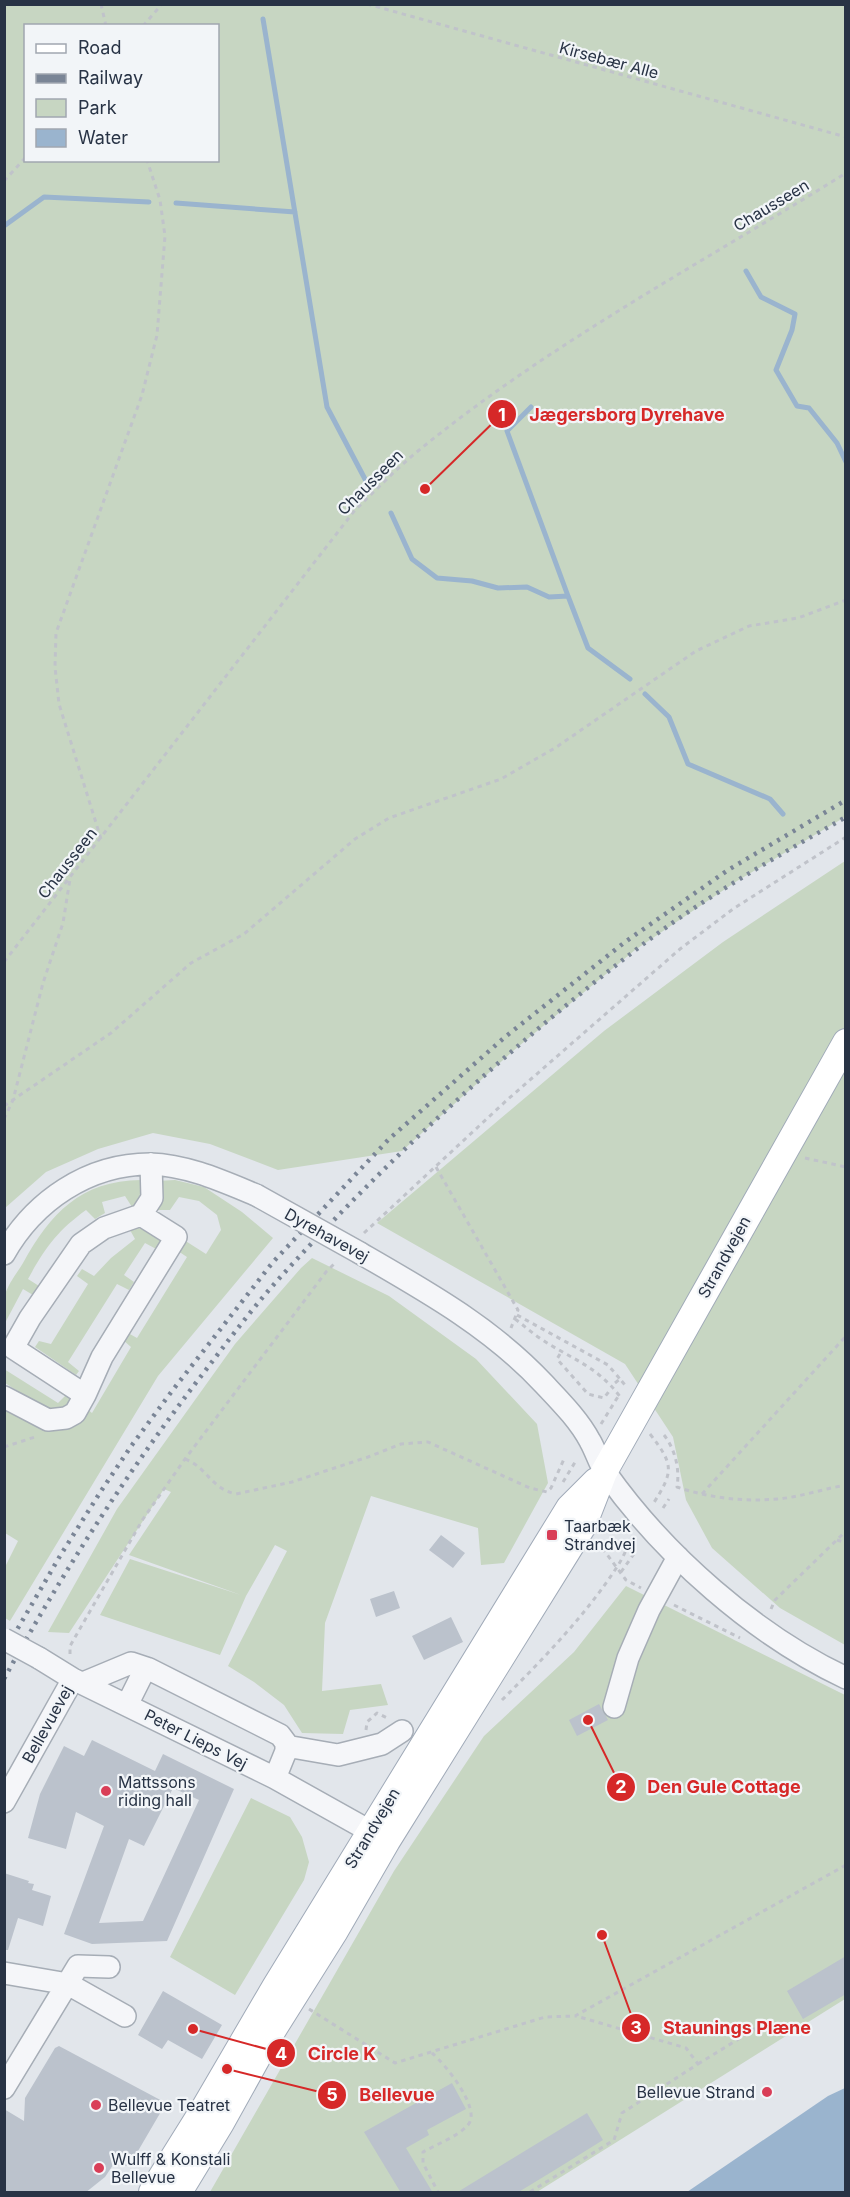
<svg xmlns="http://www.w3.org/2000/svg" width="850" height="2197" viewBox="0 0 850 2197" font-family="Inter,sans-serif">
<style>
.green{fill:#c7d6c2;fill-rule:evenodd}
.water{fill:#9ab4ce}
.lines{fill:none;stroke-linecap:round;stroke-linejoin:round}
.stream{stroke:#9ab4ce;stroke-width:5}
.building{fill:#bbc2cc;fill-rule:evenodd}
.minor-casing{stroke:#a6adb6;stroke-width:24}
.major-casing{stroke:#a0aab8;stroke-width:28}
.path{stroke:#c0c3ca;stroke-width:3;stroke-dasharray:4.5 4.5;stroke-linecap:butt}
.minor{stroke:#f5f6f9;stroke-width:21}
.major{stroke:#fff;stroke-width:26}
.rail{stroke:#7a8596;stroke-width:4.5;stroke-dasharray:3 6;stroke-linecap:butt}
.minor-bridge-casing{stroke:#a6adb6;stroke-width:24;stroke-linecap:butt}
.minor-bridge{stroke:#f5f6f9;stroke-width:21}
.poi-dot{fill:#d93e57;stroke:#f2f5f8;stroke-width:2}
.labels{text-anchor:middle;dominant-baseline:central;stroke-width:4.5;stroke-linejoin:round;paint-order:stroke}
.street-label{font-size:16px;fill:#283345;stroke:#f2f5f8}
.poi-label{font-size:16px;fill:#283345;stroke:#f2f5f8;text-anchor:start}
.leader{fill:none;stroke:#d62828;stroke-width:2}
.callout-dot{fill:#d62828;stroke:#f2f5f8;stroke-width:2}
.mark-label{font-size:18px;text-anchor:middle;font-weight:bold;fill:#fff}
.callout-label{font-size:18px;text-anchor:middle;font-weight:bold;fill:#d62828;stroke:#f2f5f8;stroke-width:4.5;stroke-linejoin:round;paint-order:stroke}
</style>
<rect width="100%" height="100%" fill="#e2e6eb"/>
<path class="green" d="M5,4L845,5V817L737,881L635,950L513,1051L402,1151L278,1170L210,1144L153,1133L98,1149L46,1172L5,1208ZM26,26H218V160H26Z
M845,861V1645L780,1608L712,1548L686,1500L673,1437L625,1364L377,1223L604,1031L723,942Z
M141,1180L139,1206L132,1207L125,1196L102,1202L105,1213L95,1219L86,1210C57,1231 45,1248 28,1279L39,1286L33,1295L23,1289L5,1323C5,1315 2,1303 5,1295C8,1284 17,1273 23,1263C51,1213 80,1181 141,1180Z
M175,1180L204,1187L242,1212L273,1238L158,1376L10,1621L5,1618L4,1569L18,1541L5,1533V1403L49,1427L86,1408L92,1413L131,1347L123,1340L128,1333L137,1338L187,1257L178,1251L184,1240L206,1254L221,1230L217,1215L199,1201L179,1197L170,1210H155L157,1181Z
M139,1228L156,1235L163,1240L158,1250L145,1243L124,1275L134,1282L129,1290L117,1284L68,1362L79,1371L76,1375L35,1347L39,1341L51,1344L88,1284L77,1276L82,1269L94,1276L111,1258L135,1239L130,1230Z
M312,1258L389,1296L476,1359L537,1424L548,1483L504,1563L481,1565L478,1528L371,1496L325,1623L322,1691L381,1684L388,1705L350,1710L343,1734L302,1733L284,1705L254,1682L228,1666L287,1551L275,1545L246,1596L220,1655L100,1615L130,1559L241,1595L129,1555L171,1492L164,1489L69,1633L48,1632L117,1509L235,1344L301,1268Z
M4,1369L58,1403L67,1394L72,1402L64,1411L51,1412L5,1383Z
M626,1586L845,1695V1999L537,2192H210L394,1871L484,1736L574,1652Z
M251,1798L290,1817L302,1837L309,1862L304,1880L235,1995L170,1957Z"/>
<path class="water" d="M845,2088V2192H687L828,2096Z"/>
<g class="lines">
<path class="stream" d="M263,19L327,407L366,481
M176,203L295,212
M4,226L44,197L149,202
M746,271L761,297L795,314L792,330L776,370L797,406L809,408L837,443L846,462
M531,407L507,431L568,596
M391,513L412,559L437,578L472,581L498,588L527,587L549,597L568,596L588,648L630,679
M645,694L669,717L688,764L770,799L783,814"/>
</g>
<path class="building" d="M441,1535L465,1553L453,1568L429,1550Z
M394,1591L400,1608L376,1617L370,1599Z
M451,1617L463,1642L424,1660L412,1636Z
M599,1704L608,1720L577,1736L569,1720Z
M92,1740L155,1771L163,1754L234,1789L167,1941L92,1944L64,1934L104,1826L76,1812L66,1849L28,1838L40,1794L64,1746L84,1756ZM173,1788L199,1800L143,1921L99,1923L129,1839L144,1846Z
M4,1873L29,1881L28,1883L34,1884L32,1890L51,1896L43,1926L18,1918L8,1950H4Z
M846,1956V1994L803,2019L787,1991Z
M163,1991L222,2025L202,2059L168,2040L162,2049L138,2035Z
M59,2046L166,2103L131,2163L126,2166L113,2165L105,2177L85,2193H4V2109L24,2121L25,2098L55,2048Z
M452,2083L466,2109L427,2130L429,2135L406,2148L433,2193H401L364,2132Z
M587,2113L603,2140L558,2168L517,2193H456Z"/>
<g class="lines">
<defs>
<path id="minor" d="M141,1215L176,1237L102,1357L85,1395L13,1348L30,1318L81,1244L104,1228L141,1215L152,1198L151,1164
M360,1253C426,1291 492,1328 544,1384C560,1401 579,1420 590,1441C596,1451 599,1464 606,1473C664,1555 755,1635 846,1678
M4,1254C34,1201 88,1164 150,1164C187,1165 222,1181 256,1195
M4,1397L48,1420L66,1418L75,1413L85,1395
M39,1658L73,1679L275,1778L384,1839
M83,1683L131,1663L149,1669
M127,1705L142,1675L149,1669L280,1735L286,1743V1751L275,1778
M614,1707L628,1658L649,1610L678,1557
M286,1746L338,1755L382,1744L402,1731
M4,1802L73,1679
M4,1973L68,1984L125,2016
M4,2088L78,1966L109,1967"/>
<path id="major" d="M152,2192L202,2112L275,1987L561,1521L569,1508L596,1481
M179,2192L221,2123L271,2033L335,1931L387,1841L583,1526L604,1472L846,1042"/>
</defs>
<use href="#minor" class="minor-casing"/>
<use href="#major" class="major-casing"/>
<path class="path" d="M101,4L106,26
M367,4L846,137
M143,26L162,4
M4,181L26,157
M101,839L59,704L55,667L56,633L142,395L157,335L165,236L160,200L147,160
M4,962L355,510C376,490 396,469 418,451C550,343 702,263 846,173
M4,1106L111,1033L191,963L244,934L355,839L389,818L501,779L555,748L696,651L749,626L798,618L846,600
M4,1119L13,1100L43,983L63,923L70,879
M805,1158L846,1167
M436,1167L518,1310L511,1328
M364,1233L507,1100L680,949L733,909L846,837
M517,1315L608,1365L620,1379
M515,1319C523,1325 530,1331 538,1337C570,1359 597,1365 621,1398
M560,1354L557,1359L588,1394L604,1398L610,1390
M615,1383L620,1379L625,1385
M601,1424L619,1395
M650,1434C674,1465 674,1471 653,1504
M664,1435C675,1449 680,1469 677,1487C710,1498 743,1502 778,1499C800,1497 823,1489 846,1485
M4,1447L38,1436
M185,1459C207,1467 211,1489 236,1494L292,1482L368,1457L401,1444L428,1442L530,1488L547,1492L551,1488L564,1459
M563,1482L577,1459
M702,1494L846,1336
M663,1508L669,1499
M837,1540L846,1543
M597,1541L626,1580L641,1588
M621,1572L636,1551
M674,1605L740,1638
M771,1609L775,1600L846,1531
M70,1654V1646L143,1519L185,1459L326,1272L336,1262
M502,1700C543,1659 585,1616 617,1567C623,1558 627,1547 633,1538
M366,1730L367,1722L377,1713L387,1718
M309,2009L395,2063L545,2017L575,2016L846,1865
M432,2053C445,2064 482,2109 468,2125C457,2137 437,2144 423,2152V2163L438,2192
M698,2064L763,2024
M530,2192L614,2140L622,2113L698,2064L686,2048L576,2016"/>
<use href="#minor" class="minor"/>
<use href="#major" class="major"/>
<path class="rail" d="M4,1652L60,1556L101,1491L132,1445L172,1391L273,1262L389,1139L505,1037L625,942L728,870L846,800
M4,1679C63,1571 130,1468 205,1371C231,1337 257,1302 286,1271C392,1155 509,1048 633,952C698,901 774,858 846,817"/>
<defs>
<path id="minor-bridge" d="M256,1195L360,1253
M4,1639L39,1658"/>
</defs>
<use href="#minor-bridge" class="minor-bridge-casing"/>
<use href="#minor-bridge" class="minor-bridge"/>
</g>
<g class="poi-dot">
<rect x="546" y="1529" width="12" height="12" rx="3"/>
<circle cx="106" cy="1791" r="6"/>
<circle cx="767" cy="2092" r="6"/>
<circle cx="96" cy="2105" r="6"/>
<circle cx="99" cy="2168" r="6"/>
</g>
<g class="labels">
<g class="street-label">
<text transform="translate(609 60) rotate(15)">Kirsebær Alle</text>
<text transform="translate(771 205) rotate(-31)">Chausseen</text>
<text transform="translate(370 482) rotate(-45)">Chausseen</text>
<text transform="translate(67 863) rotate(-52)">Chausseen</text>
<text transform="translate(327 1235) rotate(29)">Dyrehavevej</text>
<text transform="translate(724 1257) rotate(-61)">Strandvejen</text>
<text transform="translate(47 1724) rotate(-61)">Bellevuevej</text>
<text transform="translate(196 1739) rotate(27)">Peter Lieps Vej</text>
<text transform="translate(372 1828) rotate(-59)">Strandvejen</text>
</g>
<g class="poi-label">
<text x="564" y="1526">Taarbæk<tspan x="564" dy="18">Strandvej</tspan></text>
<text x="118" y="1782">Mattssons<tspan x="118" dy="18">riding hall</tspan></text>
<text x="755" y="2092" text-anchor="end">Bellevue Strand</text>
<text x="108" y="2105">Bellevue Teatret</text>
<text x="111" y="2159">Wulff &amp; Konstali<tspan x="111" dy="18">Bellevue</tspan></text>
</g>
</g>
<path class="leader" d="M425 489L502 414M588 1720L621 1787M602 1935L636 2028M193 2029L281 2053M227 2069L332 2095"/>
<g class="callout-dot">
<circle cx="425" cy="489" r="6"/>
<circle cx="588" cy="1720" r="6"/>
<circle cx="602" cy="1935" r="6"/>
<circle cx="193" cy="2029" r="6"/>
<circle cx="227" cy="2069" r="6"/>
<circle cx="502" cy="414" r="15"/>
<circle cx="621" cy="1787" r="15"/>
<circle cx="636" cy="2028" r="15"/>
<circle cx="281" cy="2053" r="15"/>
<circle cx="332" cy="2095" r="15"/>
</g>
<g class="mark-label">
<text x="502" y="421">1</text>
<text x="621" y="1793">2</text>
<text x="636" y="2034">3</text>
<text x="281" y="2060">4</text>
<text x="332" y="2101">5</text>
</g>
<g class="callout-label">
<text x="627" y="421">Jægersborg Dyrehave</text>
<text x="724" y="1793">Den Gule Cottage</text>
<text x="737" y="2034">Staunings Plæne</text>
<text x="342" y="2060">Circle K</text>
<text x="397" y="2101">Bellevue</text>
</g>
<rect width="850" height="2197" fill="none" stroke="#283345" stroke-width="12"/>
<rect x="24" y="24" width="195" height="138" fill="#f2f5f8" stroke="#a1a7b0" stroke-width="1.5"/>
<rect x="36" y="44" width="30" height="9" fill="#ffffff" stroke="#a1a7b0" stroke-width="1.5"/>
<text x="78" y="54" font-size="18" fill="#283345">Road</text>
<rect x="36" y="74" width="30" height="9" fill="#7a8596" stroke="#a1a7b0" stroke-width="1.5"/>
<text x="78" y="84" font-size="18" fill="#283345">Railway</text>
<rect x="36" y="99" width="30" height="18" fill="#c7d6c2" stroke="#a1a7b0" stroke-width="1.5"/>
<text x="78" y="114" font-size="18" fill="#283345">Park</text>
<rect x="36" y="129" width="30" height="18" fill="#9ab4ce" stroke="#a1a7b0" stroke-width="1.5"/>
<text x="78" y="144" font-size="18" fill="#283345">Water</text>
</svg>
